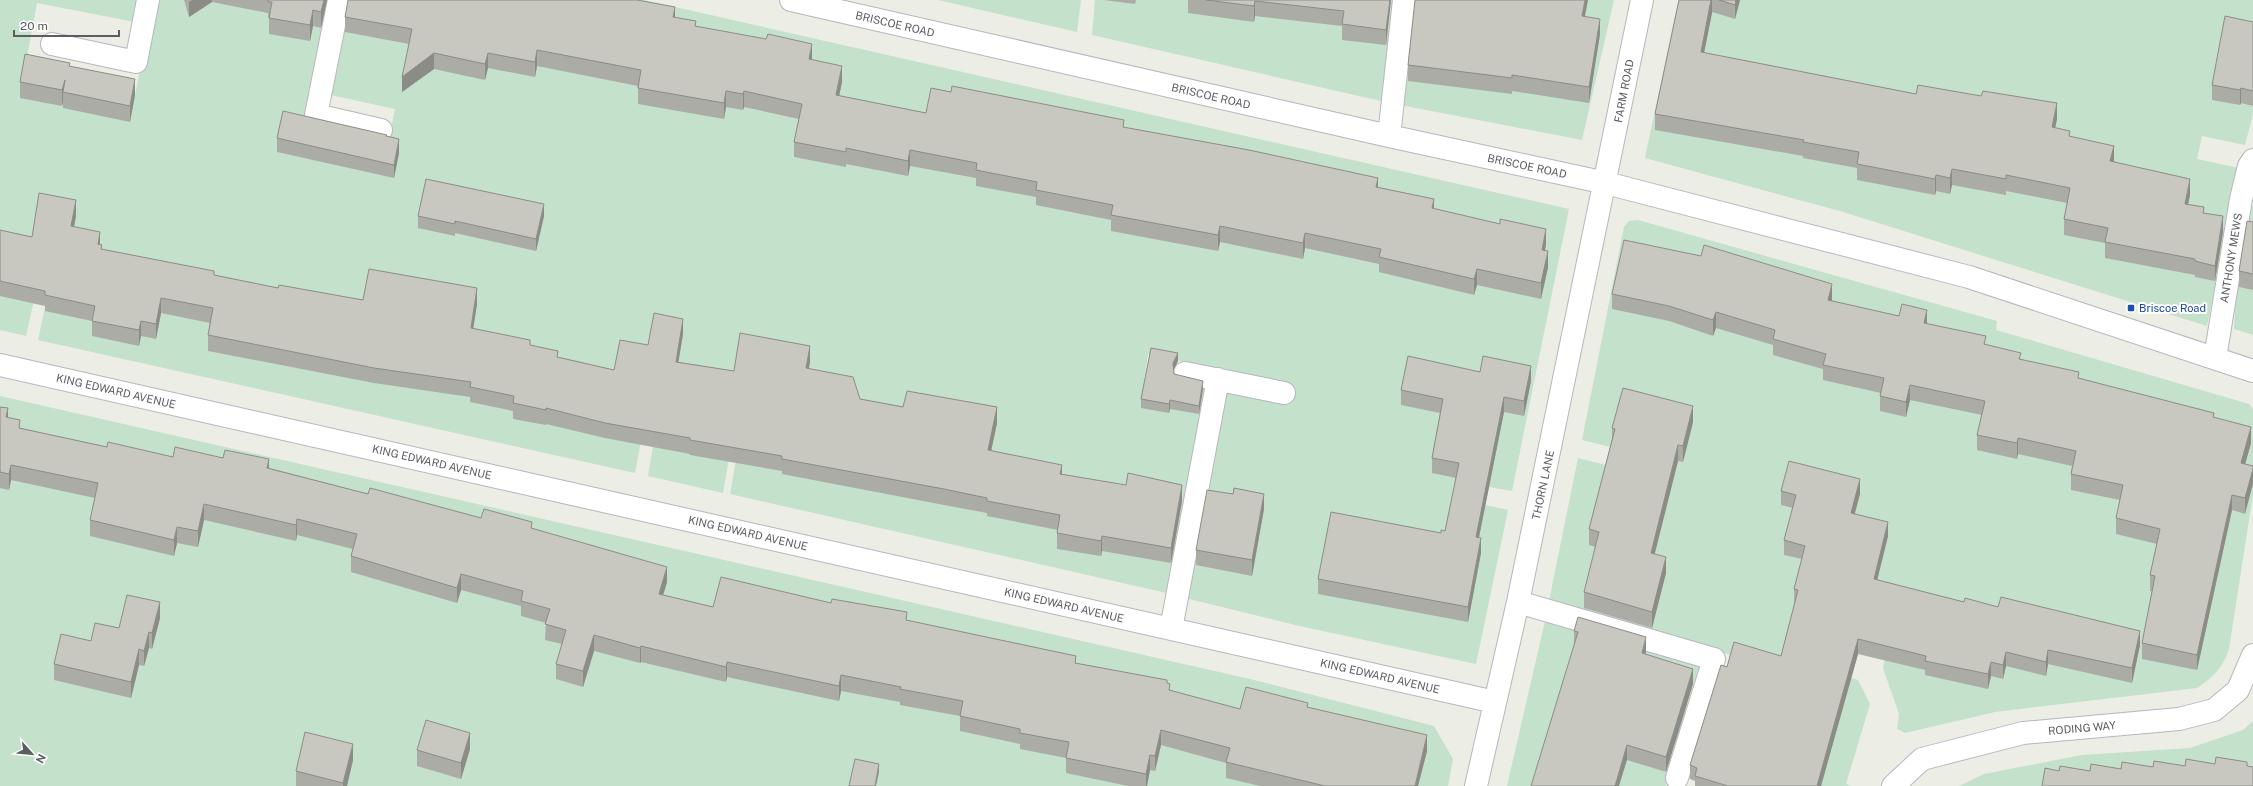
<svg xmlns="http://www.w3.org/2000/svg" width="2253" height="786" viewBox="0 0 2253 786" font-family="'Public Sans',sans-serif">
<style>
.green{fill:#c4e1cc}
.lines{fill:none;stroke-linecap:round;stroke-linejoin:round}
.minor-casing{stroke:#b6b7bd;stroke-width:24}
.minor{stroke:#fff;stroke-width:22}
.wall{fill:#acaca6}
.shaded-wall{fill:#8c8c87}
.building{fill:#c8c8c1;stroke:#8c8c87}
.transit-dot{fill:#1a4fb4;stroke:#fff;stroke-width:1.5}
.labels{text-anchor:middle;dominant-baseline:central;stroke-width:4;stroke-linejoin:round;paint-order:stroke}
.street-label{font-size:11px;fill:#5c5d63;stroke:#fff}
.transit-label{font-size:11px;fill:#164399;stroke:#fff;text-anchor:start}
</style>
<rect width="100%" height="100%" fill="#ecede4"/>
<path class="green" d="M0,0H139L135,22L37,3L25,69L135,95L154,0H332L298,157L387,148L395,109L326,94L345,0H644L1569,209L1512,491L1489,487L1485,505L1508,510L1476,664L1295,625L1185,598L1223,391L1288,403L1292,386L1282,383L1148,354L1144,382L1177,388L1178,383L1208,388L1171,594L730,494L746,404L739,401L723,493L648,476L663,386L656,362L635,473L38,340L57,251L42,264L26,336L0,330Z
M938,0H1081L1077,32Z
M1095,0H1394L1381,101L1092,35Z
M1413,0H1614L1582,140L1400,105Z
M1709,0H2253V114L2245,145L2202,136L2197,159L2239,168L2207,326L1840,211L1645,158L1678,2L1705,10Z
M2253,204V335L2234,329L2237,281Z
M1638,220L1997,321L1996,330L2249,404L2253,409V494L2229,649C2223,667 2214,677 2197,688L1995,712L1905,733L1897,729L1899,714L1883,668L1888,643L1845,632L1830,671L1858,680L1870,704L1846,784L1852,786H1696L1734,656L1549,601L1578,458L1634,472L1639,454L1582,440L1624,227L1629,221Z
M0,396L1250,679L1434,726L1453,759L1448,786H0Z
M1545,621L1702,665L1696,685L1690,683L1681,710L1687,712L1677,744L1672,743L1663,771L1670,773L1666,786H1507Z
M2253,721V786H1959L1984,774L2082,755L2190,748L2243,730Z"/>
<g class="lines">
<defs>
<path id="minor" d="M339,0L316,115L381,130
M791,0L1389,136L1606,183L1969,277L2253,371
M52,44L136,62L148,0
M1389,136L1404,0
M2215,358L2241,199L2249,166L2253,160
M0,365L1495,702
M1185,373L1284,393
M1518,602L1714,659L1677,778
M1171,629L1218,379
M1476,786L1518,602L1642,0
M1893,786L1922,759L2023,733L2179,719L2214,710L2238,690L2253,655"/>
</defs>
<use href="#minor" class="minor-casing"/>
<use href="#minor" class="minor"/>
</g>
<path class="wall" d="M184,0H327L321,28L313,26L310,41L269,34V18L268,17V13L212,2L189,17Z
M1104,0H1136L1135,4Z
M1188,0H1391L1386,45L1342,40V26L1255,16L1254,22L1188,13Z
M1679,0H1740L1735,19L1712,12L1704,53L1916,94L2057,119L2055,128L2114,161L2190,195L2188,204L2204,213L2223,232L2215,281L2195,277V275L2105,258V243L2064,235V219L2067,203L2006,191V195L1952,185L1950,194L1936,191L1935,195L1857,180V168L1803,158V156L1655,130V114Z
M345,17H675L696,26L812,60L842,82L839,96L926,113L1124,128L1378,187L1434,209L1546,244L1545,251L1548,267L1541,299L1477,285L1474,295L1379,272V264L1305,248L1303,259L1220,242L1218,251L1111,231V220L1036,205V197L976,186V178L910,166L908,176L846,164V167L794,157V142L799,119L744,107L743,110L726,107L724,119L638,104V86L537,66L535,77L488,68L485,80L434,69L402,92L409,44L345,32Z
M1585,17L1600,34L1589,103L1512,91V94L1408,81V65Z
M2253,22V106L2241,103L2240,105L2212,100V85Z
M70,66L135,95L130,122L63,108V102L62,106L20,98V82Z
M387,136L399,153L394,178L277,152V138Z
M76,216L74,227L100,244L102,249L214,275L278,288L363,300L477,304L473,328L530,345L558,357L614,370L648,345L683,334L678,362L734,371L810,362L809,368L860,399L997,423L991,451L1062,474L1182,501L1171,563L1102,551L1101,556L1057,549V533L1058,530L987,516V513L944,505L782,474V471L690,455V454L605,438L546,424V425L513,419V411L470,402V397L374,383L208,351V335L210,323L161,313L156,339L141,336L139,346L92,336V321L45,311V306L0,296V230L32,237Z
M418,216H544L536,251L455,233V236L418,228Z
M2253,222V290L2239,287V271Z
M1612,294L1832,300V301L1927,324L1986,344L2021,359L2079,378L2214,418L2251,443L2245,464L2253,466L2245,514L2232,510L2197,670L2142,659V643L2152,591H2150V575L2157,544L2116,534V518L2120,500L2071,490V474L2072,466L2018,454L2017,459L1977,450V435L1982,415L1910,400L1906,417L1880,411V396L1881,393L1823,380V369L1773,355V345L1716,328L1713,336L1669,321L1612,309Z
M1178,361L1174,369V374L1203,389L1199,414L1170,409L1169,413L1141,408V399Z
M1480,372L1531,381L1524,416L1504,412L1479,537L1481,553L1468,622L1318,594V579L1441,533L1445,531L1456,478L1432,473V458L1440,413L1401,405V390Z
M0,407L8,418L20,428L107,447L173,457L269,468L368,494L532,528L667,582L663,595L713,607L831,603L907,621L1076,663L1167,683L1170,691L1240,709L1308,707L1427,751L1418,786H1260L1226,778V763L1161,745L1155,771L1150,770L1147,786H1128L1066,773V758L1020,749V744L960,731V716L900,705V702L841,691L839,701L727,677L726,682L641,662L640,663L594,651L583,687L556,679V664L562,644L545,640L546,623L521,616V606L461,590L457,603L351,572V556L353,549L297,535L296,541L204,520L198,547L177,543L174,556L90,536V520L95,498L11,480L9,490L0,488Z
M1693,422L1683,462L1678,461L1654,554L1666,573L1652,628L1584,608V592L1596,547L1589,545V529L1612,439V428Z
M1781,491L1860,494L1855,513L1888,536L1877,580L1964,602L2140,645L2132,683L2048,664L2046,676L2006,666L2003,679L1991,676L1988,689L1925,675V670L1858,654L1821,786H1695V781L1690,779V765L1727,667L1781,656L1795,603H1794V589L1802,559L1784,555V540L1793,508L1781,505Z
M1264,509L1252,576L1196,565V550Z
M160,618L152,649L149,648L144,666L139,665L131,698L54,680V664L91,641L119,628Z
M1574,631L1646,652L1645,654L1693,684L1666,772L1627,760L1574,645Z
M470,749L461,779L417,766V750Z
M353,760L347,786H296V771Z"/>
<path class="shaded-wall" d="M192,0H212V2L189,17V2Z
M324,0H327L321,28V12Z
M1390,0H1391L1386,45V30Z
M1585,0H1588L1582,32V16Z
M1711,0H1712V13L1701,68V52Z
M1736,0H1740L1735,19V5Z
M1255,1V16L1254,22V6Z
M675,7V23L673,17Z
M313,10V26L310,41V25Z
M1600,19V34L1589,103V87Z
M812,44V60L809,59Z
M537,50V66L535,77V62Z
M434,53V69L402,92V77Z
M488,53V68L485,80V64Z
M842,66V82L836,111V95Z
M135,79V95L130,122V106Z
M65,80L63,92V102L62,106V90Z
M2241,88V103L2240,105V90Z
M726,91V107L724,119V103Z
M744,91V107L743,110V94Z
M2057,103V119L2052,143V127Z
M399,139V153L394,178V165Z
M2114,146V161H2110Z
M910,150V166L908,176V161Z
M1952,169V185L1950,194V178Z
M1936,175V191L1935,195V179Z
M1378,178V194L1376,187Z
M2190,179V195L2185,219V204Z
M1434,199V215L1432,208Z
M76,200V216L71,242V226Z
M544,204V216L536,251V239Z
M2223,216V232L2215,281V266Z
M1220,226V242L1218,251V235Z
M1546,229V244L1542,266V250Z
M100,232V248L98,244Z
M1305,233V248L1303,259V243Z
M1548,251V267L1541,299V283Z
M1477,269V285L1474,295V279Z
M1832,284V300L1828,316V300Z
M477,288V304L471,343V328Z
M161,298V313L156,339V324Z
M1927,310V325L1924,323Z
M1716,312V328L1713,336V320Z
M683,319V334L676,377V362Z
M141,321V336L139,346V330Z
M810,346V362L806,383V368Z
M1178,353V361L1173,371V363Z
M1531,366V381L1524,416V401Z
M1203,381V389L1199,414V406Z
M1910,385V400L1906,417V402Z
M1504,397V412L1476,552V537Z
M1170,400V409L1169,413V404Z
M1693,406V422L1683,462V446Z
M997,407V423L988,466V450Z
M8,408V424L6,417Z
M2251,427V443L2241,479V463Z
M2018,438V454L2017,459V443Z
M1678,445V461L1651,569V553Z
M269,459V475L267,468Z
M11,465V480L9,490V474Z
M1062,465V480L1060,474Z
M2253,469V484L2245,514V498Z
M1860,479V494L1851,527V513Z
M1182,485V501L1171,563V548Z
M1264,494V509L1252,576V560Z
M2232,495V510L2197,670V655Z
M204,504V520L198,547V531Z
M297,519V535L296,541V525Z
M1888,522V536L1874,593V579Z
M177,527V543L174,556V540Z
M1102,536V551L1101,556V541Z
M1481,538V553L1468,622V607Z
M1666,557V573L1652,628V612Z
M667,567V582L659,609V594Z
M461,574V590L457,603V588Z
M160,602V618L152,649V633Z
M2140,631V645L2132,683V668Z
M149,632V648L144,666V651Z
M594,635V651L583,687V671Z
M1646,637V652L1642,668V653Z
M1858,639V654L1821,786H1817Z
M641,646V662L640,663V648Z
M139,649V665L131,698V682Z
M2048,650V664L2046,676V662Z
M2006,652V666L2003,679V665Z
M727,662V677L726,682V667Z
M1991,662V676L1988,689V674Z
M1693,669V684L1666,772V757Z
M841,675V691L839,701V686Z
M1161,730V745L1155,771V756Z
M470,733V749L461,779V763Z
M1427,735V751L1418,786H1415Z
M353,744V760L347,786H343V783Z
M1627,745V760L1619,786H1615Z
M1150,755V770L1147,786H1146V774Z
M879,764V772L876,786H875Z"/>
<path class="building" d="M268,0H324L321,12L313,10L310,25L269,18L272,2H268Z
M348,0H637L675,7L673,17L696,21L695,26L766,39L768,34L812,44L809,59L842,66L836,95L926,113L931,88L951,92L952,86L1124,120L1123,127L1249,150L1378,178L1376,187L1434,199L1432,208L1500,224V219L1546,229L1542,250L1548,251L1541,283L1477,269L1474,279L1379,257L1381,249L1305,233L1303,243L1220,226L1218,235L1111,215L1113,205L1036,190L1037,182L976,170L977,163L910,150L908,161L846,148V152L794,142L802,104L744,91L743,94L726,91L724,103L638,88L641,70L537,50L535,62L488,53L485,64L434,53L402,77L412,29L345,17Z
M1206,0H1390L1386,30L1342,24L1344,11L1255,1L1254,6Z
M1415,0H1585L1582,16L1600,19L1589,87L1512,75V78L1408,65Z
M1679,0H1711L1701,52L1916,94L1918,85L1981,96L1983,91L2057,103L2052,127L2070,131L2069,136L2114,146L2110,161L2190,179L2185,204L2204,207L2203,213L2223,216L2215,266L2195,261V259L2105,242L2108,228L2064,219L2070,188L2006,175V179L1952,169L1950,178L1936,175L1935,179L1857,164L1859,152L1803,142L1804,140L1655,114Z
M1719,0H1736L1735,5Z
M2225,16L2253,22V91L2241,88L2240,90L2212,85Z
M25,54L70,63L69,66L135,79L130,106L63,92L65,80L62,90L20,82Z
M283,111L387,135L386,136L399,139L394,165L277,138Z
M426,179L544,204L536,239L455,221V224L418,216Z
M39,193L76,200L71,226L100,232L98,244L102,245L101,249L214,271V275L278,288L279,285L363,300L369,269L477,288L471,328L530,340V345L558,351L557,357L614,370L620,340L648,345L654,313L683,319L676,362L734,371L740,333L810,346L806,368L853,377L860,399L903,407L907,391L997,407L988,450L1062,465L1060,474L1126,485L1128,473L1182,485L1171,548L1102,536L1101,541L1057,533L1060,515L987,501V498L944,489L782,459V456L690,440V438L605,423L546,408V410L513,403L514,396L470,387L471,382L374,368L208,335L213,308L161,298L156,324L141,321L139,330L92,321L95,306L45,295V291L0,281V230L32,237Z
M2247,221L2253,222V274L2239,271Z
M1624,240L1701,256L1704,245L1832,284L1828,300L1899,316L1902,304L1927,310L1924,323L1986,336L1984,344L2021,353L2019,359L2079,372L2078,378L2214,413L2213,417L2251,427L2241,463L2253,466V469L2245,498L2232,495L2197,655L2142,643L2155,576L2150,575L2160,529L2116,518L2123,485L2071,474L2076,451L2018,438L2017,443L1977,435L1985,401L1910,385L1906,402L1880,396L1884,378L1823,365L1826,354L1773,339L1775,330L1716,312L1713,320L1669,306L1612,294Z
M1151,348L1178,353L1173,363L1174,374L1203,381L1199,406L1170,400L1169,404L1141,399Z
M1408,356L1480,372L1483,356L1531,366L1524,401L1504,397L1476,537L1481,538L1468,607L1318,579L1331,512L1441,533V530L1445,531L1459,463L1432,458L1443,399L1401,390Z
M1623,388L1693,406L1683,446L1678,445L1651,553L1666,557L1652,612L1584,592L1599,532L1589,529L1615,429L1612,428Z
M0,407L8,408L6,417L20,420L19,428L107,447L108,442L173,457L175,447L223,458L225,450L269,459L267,468L368,494L370,488L481,518L484,509L532,522L531,528L667,567L659,594L713,607L721,577L831,603L832,599L907,612L906,620L1076,656L1075,663L1167,680V683L1170,684L1169,690L1240,709L1246,687L1308,703L1307,707L1427,735L1415,786H1325L1226,762L1230,748L1161,730L1155,756L1150,755L1146,774L1066,758L1069,742L1020,733V729L960,716L963,701L900,689L901,687L841,675L839,686L727,662L726,667L641,646L640,648L594,635L583,671L556,664L566,630L545,624L550,609L521,601L523,591L461,574L457,588L351,556L357,534L297,519L296,525L204,504L198,531L177,527L174,540L90,520L98,483L11,465L9,474L0,472Z
M1789,461L1860,479L1851,513L1888,522L1874,579L1964,602L1965,598L1998,607L2001,597L2140,631L2132,668L2048,650L2046,662L2006,652L2003,665L1991,662L1988,674L1925,661L1926,656L1858,639L1817,786H1728L1695,776L1697,768L1690,765L1721,665L1727,667L1734,642L1781,656L1798,590L1794,589L1805,546L1784,540L1796,495L1781,491Z
M1234,488L1264,494L1252,560L1196,550L1207,490L1233,494Z
M127,595L160,602L152,633L149,632L144,651L139,649L131,682L54,664L61,634L91,641L95,623L119,628Z
M1578,617L1646,637L1642,653L1693,669L1666,757L1627,745L1615,786H1531L1578,632L1574,631Z
M426,720L470,733L461,763L417,750Z
M305,732L353,744L343,783L296,771Z
M2216,757L2247,762V766L2253,767V786H2042L2045,768L2059,771L2060,766L2090,771L2091,764L2121,769L2122,762L2153,767L2154,761L2185,766L2186,759L2215,764Z
M855,759L879,764L875,786H849Z"/>
<rect class="transit-dot" x="2127" y="304" width="8" height="8" rx="2"/>
<g class="labels">
<g class="street-label">
<text transform="translate(895 24) rotate(13)">BRISCOE ROAD</text>
<text transform="translate(1624 91) rotate(-79)">FARM ROAD</text>
<text transform="translate(1211 96) rotate(13)">BRISCOE ROAD</text>
<text transform="translate(1527 166) rotate(12)">BRISCOE ROAD</text>
<text transform="translate(2231 258) rotate(-81)">ANTHONY MEWS</text>
<text transform="translate(116 391) rotate(13)">KING EDWARD AVENUE</text>
<text transform="translate(432 462) rotate(13)">KING EDWARD AVENUE</text>
<text transform="translate(1543 485) rotate(-78)">THORN LANE</text>
<text transform="translate(748 533) rotate(13)">KING EDWARD AVENUE</text>
<text transform="translate(1064 605) rotate(13)">KING EDWARD AVENUE</text>
<text transform="translate(1380 676) rotate(13)">KING EDWARD AVENUE</text>
<text transform="translate(2082 728) rotate(-5)">RODING WAY</text>
</g>
<g class="transit-label">
<text x="2139" y="308">Briscoe Road</text>
</g>
</g>
<g transform="translate(32 754) rotate(117)" stroke="#ffffff" stroke-width="3" paint-order="stroke">
<path d="M0-3L7 15L0 10L-7 15Z" fill="#5c5d63"/>
<text y="-6" font-size="11" font-weight="bold" text-anchor="middle" fill="#5c5d63">N</text>
</g>
<path d="M14 30v6h105v-6" fill="none" stroke="#5c5d63" stroke-width="2"/>
<text x="20" y="30" font-size="12" fill="#5c5d63" stroke="#ffffff" stroke-width="3" paint-order="stroke">20 m</text>
</svg>
